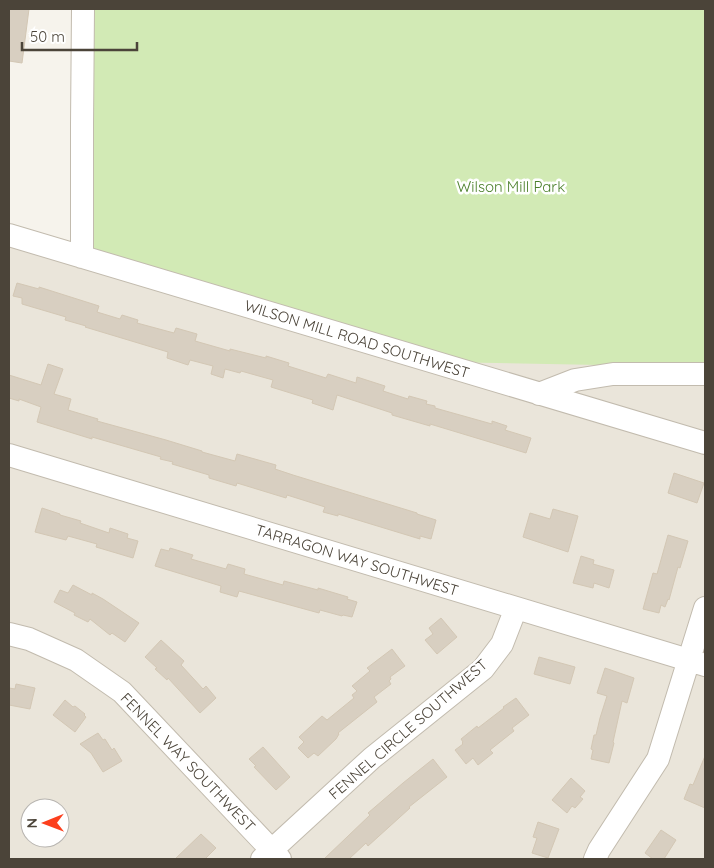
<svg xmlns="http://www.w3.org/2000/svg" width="714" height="868" viewBox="0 0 714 868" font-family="Quicksand,sans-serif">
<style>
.residential{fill:#eae5da;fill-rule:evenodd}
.green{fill:#d2eab5}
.building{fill:#d8cfc1;stroke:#d3c7b4}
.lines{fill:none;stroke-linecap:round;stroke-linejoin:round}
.minor-casing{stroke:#c2bbae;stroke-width:24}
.minor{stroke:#fff;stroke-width:22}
.labels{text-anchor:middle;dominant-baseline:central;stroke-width:5;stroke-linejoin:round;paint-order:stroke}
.park-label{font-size:15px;fill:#4a7f2a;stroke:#fff}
.street-label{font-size:15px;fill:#4b4439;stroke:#fff}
</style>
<rect width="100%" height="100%" fill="#f6f3ec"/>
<path class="residential" d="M9,239L705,367V859H9ZM30,808H60V838H30Z"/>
<path class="green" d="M86,9H705V367L441,362L75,256Z"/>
<path class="building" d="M9,9H29L22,63L9,61Z
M17,283L39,289V287L99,306L97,312L120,319L122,315L138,320L137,323L174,333L176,328L197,334L195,341L230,351V349L266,358V356L289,363L288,366L326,378L328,374L356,383L357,377L385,386L383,391L408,399L409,396L427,401L426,404L435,406V408L492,424V421L507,426L505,430L531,438L526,453L430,424V426L392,415V413L337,395L333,410L312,403L313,400L271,387L273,380L241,371L240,373L225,369L223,378L211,374L213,366L190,360L188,365L167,358L168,352L85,327L86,326L65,320L66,317L22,304V298L13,296Z
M48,364L63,369L54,394L71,399L68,410L98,419L97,421L166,440L202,451V452L235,461L237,454L276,465L275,469L293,475L417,513V514L436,520L431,539L420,536V539L338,514V516L323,512L325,507L287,495L286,498L237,483L236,486L209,478V475L172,464L173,462L160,459L161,457L92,437V439L37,422L41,407L19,399V401L9,398V375L41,385Z
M674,473L704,483L697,503L668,493Z
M42,508L60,514V515L81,521L80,523L109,533L110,528L128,534L127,538L138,541L133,558L96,547L97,544L68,536L66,540L35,532Z
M553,509L578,516L568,552L523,537L530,513L550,519Z
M668,535L688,541L680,568L678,567L669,600L668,599L665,607L661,605L659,613L643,609L653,573L657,574Z
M170,548L193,555L191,559L226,569L228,564L245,569L244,574L283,585L284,581L318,590V588L348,597L347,599L357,602L352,617L343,615L342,616L320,610L319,613L239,591L237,597L220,592L221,586L155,566L161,549L169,551Z
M581,556L594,560L593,564L614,570L609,588L594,583L593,588L573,583Z
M73,585L92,595V593L103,599L139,623L125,642L112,633L110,635L90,619L88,622L74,615L75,613L54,602L60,590L68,593Z
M441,618L457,637L437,654L425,640L433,634L429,628Z
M161,640L184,661L181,665L203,689L206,686L216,698L200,713L168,678L167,680L155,669L157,668L145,657Z
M392,649L405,666L390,677L391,679L389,681L391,684L374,697L377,702L338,733L339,734L336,739L318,756L314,753L308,758L298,748L304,742L299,737L322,716L327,720L354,698L352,695L357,691L352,686L370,671L367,668Z
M539,657L575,667L570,684L534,674Z
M605,668L634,678L627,703L622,701L613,742L614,743L609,763L591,759L593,750L591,749L594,735H596L600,718L607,696L597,693Z
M16,684L35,688L30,709L9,705V688L15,689Z
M516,698L529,715L512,728L514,731L490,750L493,753L478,765L473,758L466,764L455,750L463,744L462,743L463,742L461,739L477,726L478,728L504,708L503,707Z
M65,700L73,707L75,706L85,714L84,715L86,717L75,732L53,715Z
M98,733L103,740L105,739L112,750L114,748L122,761L103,772L91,753L80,744Z
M263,747L290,777L276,790L254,767L256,766L249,759Z
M705,756V808L684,799L690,784L693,785Z
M433,759L447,777L409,807L410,808L368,846L366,843L349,859H324L370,815L368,813L403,783Z
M571,778L585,791L580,797L583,799L575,808L572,806L567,813L552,800Z
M538,822L559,829L548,858L532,853L537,838L533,837Z
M661,830L676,840L664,859H653L645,853Z
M201,834L216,848L205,859H175Z"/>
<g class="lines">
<defs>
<path id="minor" d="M9,235L705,443
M82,257V124L83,9
M539,394L575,380L613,374H705
M9,455L705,665
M9,634L29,639L76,660L122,692L280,859
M262,859L372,758L483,669L502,644L516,608
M595,859L599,850L658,759L705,608"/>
</defs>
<use href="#minor" class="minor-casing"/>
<use href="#minor" class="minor"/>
</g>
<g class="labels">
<g class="park-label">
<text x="511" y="186">Wilson Mill Park</text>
</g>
<g class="street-label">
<text transform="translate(357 339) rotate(17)">WILSON MILL ROAD SOUTHWEST</text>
<text transform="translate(357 560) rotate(17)">TARRAGON WAY SOUTHWEST</text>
<text transform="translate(408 729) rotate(-41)">FENNEL CIRCLE SOUTHWEST</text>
<text transform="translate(188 762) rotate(46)">FENNEL WAY SOUTHWEST</text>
</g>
</g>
<rect width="714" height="868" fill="none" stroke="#4b4439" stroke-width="20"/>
<g transform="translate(45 823) rotate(269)"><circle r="24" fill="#ffffff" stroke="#b7b4b0"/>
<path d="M0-4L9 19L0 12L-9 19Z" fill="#fc3f1d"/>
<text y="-8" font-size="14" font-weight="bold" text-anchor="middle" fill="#4b4439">N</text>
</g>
<path d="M22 42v8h115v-8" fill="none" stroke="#4b4439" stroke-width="2.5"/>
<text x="30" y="42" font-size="15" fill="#4b4439" stroke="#ffffff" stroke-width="4" paint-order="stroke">50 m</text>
</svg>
